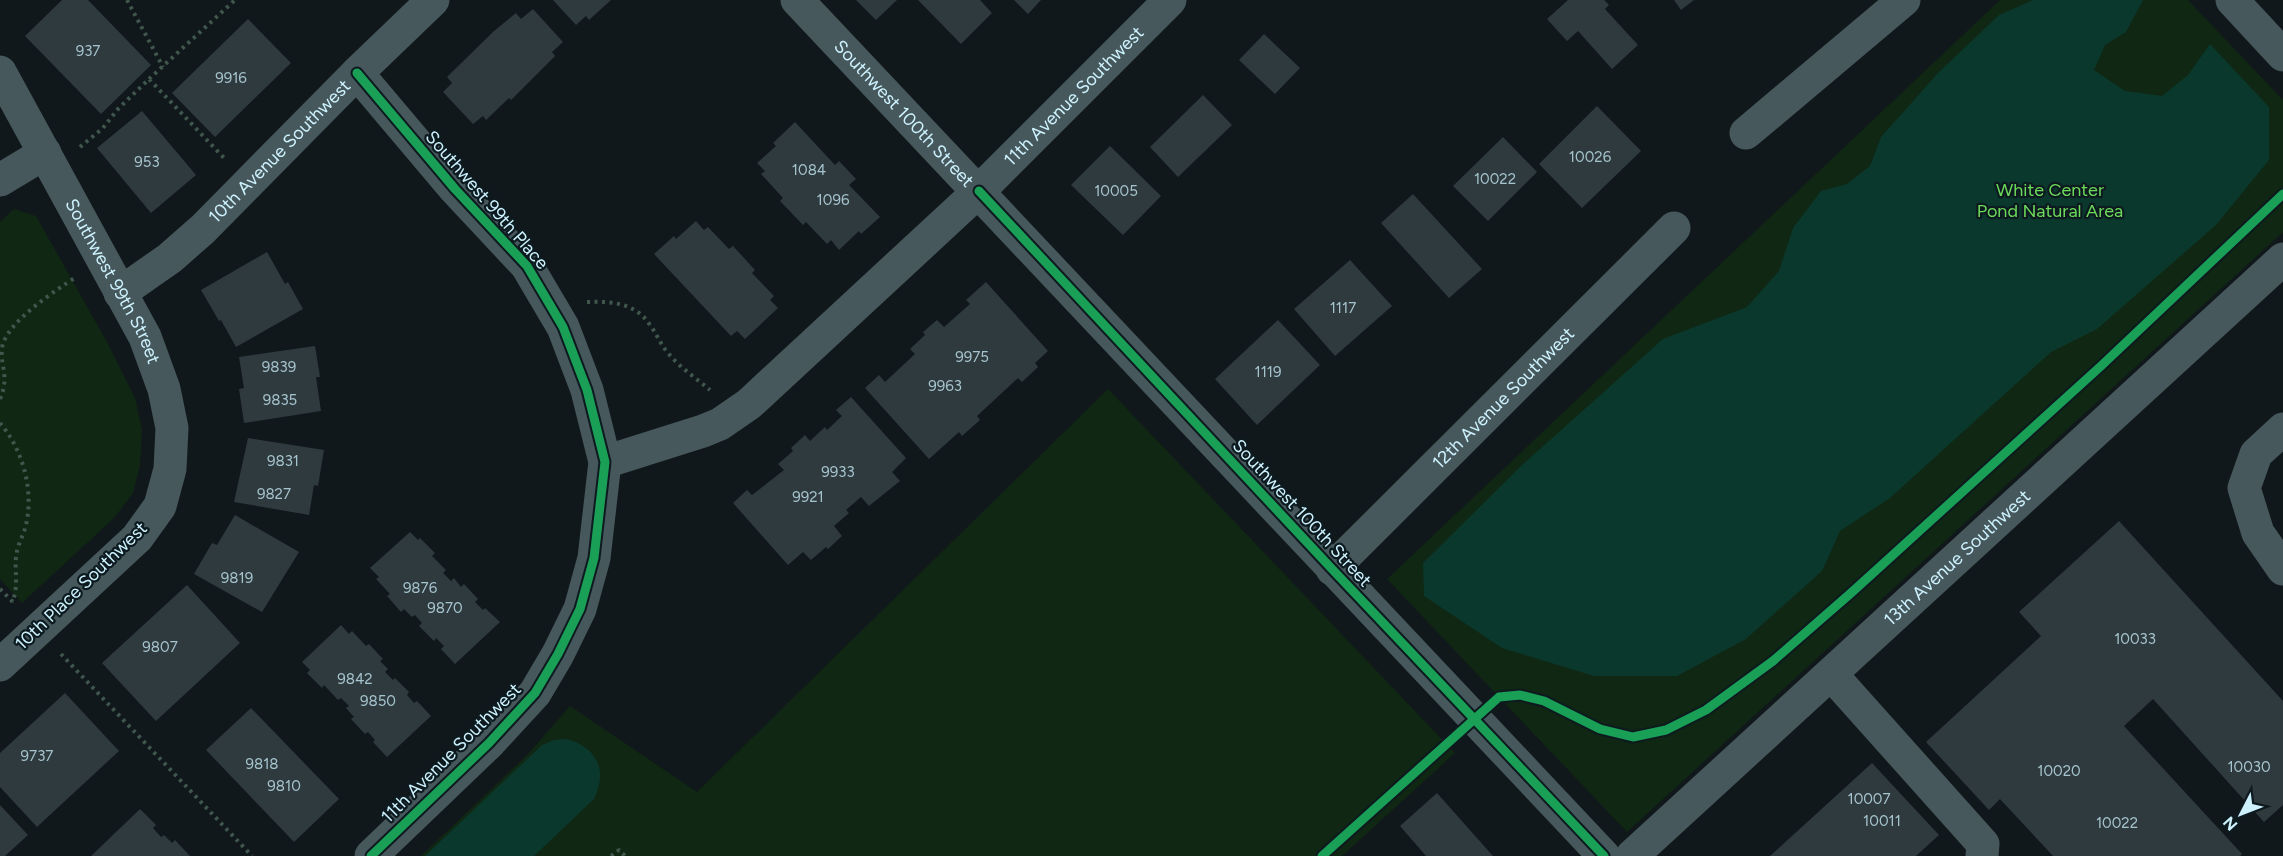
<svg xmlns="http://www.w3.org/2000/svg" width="2283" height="856" viewBox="0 0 2283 856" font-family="Figtree,sans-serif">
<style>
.green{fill:#102713}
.water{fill:#0b382d}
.building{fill:#2f3a3e}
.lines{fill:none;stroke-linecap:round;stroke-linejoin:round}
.path{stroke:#3f574d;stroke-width:4;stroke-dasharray:3 4.5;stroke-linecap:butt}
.minor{stroke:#46585c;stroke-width:33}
.cycleway-casing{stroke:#0d1a1f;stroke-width:13}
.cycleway{stroke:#1a9f57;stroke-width:9}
.labels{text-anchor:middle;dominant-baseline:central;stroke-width:4.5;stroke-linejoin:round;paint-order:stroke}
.number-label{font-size:15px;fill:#a6c4ce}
.street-label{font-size:18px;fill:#cdf2fe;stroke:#0d1a1f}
.park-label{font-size:18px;fill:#6cdb5b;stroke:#0d1a1f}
</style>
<rect width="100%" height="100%" fill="#11181b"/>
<path class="green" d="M2000,0H2188L2283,100V232L1627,832L1387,579Z
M14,209L36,216L107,342L135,398L142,430L140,465L133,493L114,518L22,603L0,579V222Z
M1108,389L1455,753L1342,856H421L528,754L570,706L697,792Z"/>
<path class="water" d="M2033,0H2143L2126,32L2105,45L2094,70L2125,91L2162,96L2188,75L2210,44L2269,107V160L2216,225L2097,329L2051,352L1890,498L1840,531L1822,571L1746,639L1677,676H1594L1502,648L1424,596L1423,563L1522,465L1663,339L1747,307L1779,271L1793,228L1821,191L1847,184L1870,166L1881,137L1938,73L1999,15Z
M566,739C597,747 608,770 594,799L534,856H425L542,745L554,740Z"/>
<path class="building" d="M62,0H88L151,65L101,114L25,36Z
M553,0H611L589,20L586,16L576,25Z
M856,0H897L876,20Z
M918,0H980L992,13L961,44Z
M1014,0H1041L1028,14Z
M1568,0H1604L1609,5L1605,9L1638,45L1612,69L1578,31L1567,41L1547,19Z
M1674,0H1694L1681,10Z
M533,9L563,42L552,52L555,56L511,100L509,98L486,120L483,116L473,124L443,92L452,83L447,77L494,31L516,13L521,19Z
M248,19L291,63L215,137L172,93Z
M1264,34L1300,68L1275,94L1239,60Z
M1203,95L1232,125L1178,177L1150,147Z
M1597,106L1641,151L1582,208L1539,164Z
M142,111L196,175L151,213L97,148Z
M795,122L835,165L839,161L856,179L849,185L880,217L861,234L859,231L839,250L831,240L827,244L806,222L803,225L780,201L783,198L761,174L765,171L757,163L776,146L773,143Z
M1503,137L1537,172L1488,221L1453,186Z
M1110,146L1161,196L1123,235L1071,185Z
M1413,194L1482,269L1449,298L1381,223Z
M696,221L704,230L708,227L729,249L733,246L755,270L752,273L774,296L770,300L778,308L745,339L737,331L731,336L654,254L674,236L676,239Z
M267,252L285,284L288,282L303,309L236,347L221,320L219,321L201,290Z
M1350,260L1392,306L1335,356L1294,309Z
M986,282L1048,351L1035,363L1038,367L1022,382L1018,378L977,416L980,420L962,436L959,432L929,459L865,388L879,375L885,382L915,354L910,349L925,335L923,332L937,320L944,327L970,304L966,300Z
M1278,320L1320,365L1257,425L1215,379Z
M315,346L320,377H316L321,411L244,423L239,389L244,388L239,357Z
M851,397L906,458L892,472L900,481L869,506L861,497L846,510L849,513L834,526L842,536L828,549L826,547L811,560L803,552L788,565L733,503L747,490L752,495L784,470L778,464L793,451L791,448L805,435L810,441L825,427L827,430L842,416L836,410Z
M248,438L324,450L318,486L314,485L309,515L234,502Z
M235,515L299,552L262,612L194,574L212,543L217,545Z
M2119,521L2283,701V805L2264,822L2153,699L2124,726L2242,854L2240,856H2053L2000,799L1989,810L1926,742L2041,636L2019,612Z
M410,532L418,540L420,538L435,553L432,556L446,570L443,573L451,581L454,578L461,587L464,584L478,599L475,602L483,610L485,608L500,622L455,664L441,649L444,646L436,638L434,641L419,626L422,623L415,615L412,617L404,609L401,612L387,596L390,594L376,579L379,577L370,568Z
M187,585L240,643L156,721L102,663Z
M341,625L349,634L352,631L366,646L369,644L383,659L380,661L388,669L385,672L393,680L395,678L409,692L407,695L414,703L417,701L431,716L387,757L373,742L375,740L368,732L365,734L351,719L354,717L346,708L349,706L341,698L338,700L324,685L322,688L307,673L310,670L302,662Z
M65,693L119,751L37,827L0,787V753Z
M251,708L339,799L294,842L206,750Z
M1872,763L1939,835L1916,856H1770Z
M1437,793L1493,856H1426L1400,826Z
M0,805L28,835L5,856H0Z
M140,809L156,825L153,828L161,837L164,835L172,843L175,840L190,856H91Z"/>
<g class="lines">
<path class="path" d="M127,0L163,67
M149,79L235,0
M80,147L103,128L118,109L149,79L225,159
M587,302C611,301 636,303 650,325C657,334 660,344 668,353C679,367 696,378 710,390
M0,399C10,376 0,367 2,348C6,322 55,291 76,277
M0,423C23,450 34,490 26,525C24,534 19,542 17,551C13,569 20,585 12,602
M0,589L13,602
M61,654L252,856
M611,856L619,850L625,856"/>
<g class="minor">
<path id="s1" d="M797,0L1604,856"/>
<path d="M2232,0L2283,55"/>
<path id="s2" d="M0,72L145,337L164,389L172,428L170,469L160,506L137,538L0,665"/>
<path d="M357,73L455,189L527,266L563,327L587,390L605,462L594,558L580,609L558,654L535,693L489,743L371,856"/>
<path d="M1746,133L1904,0"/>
<path d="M0,180L45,153"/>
<path id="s3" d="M120,293L170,258L203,229L357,73L433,0"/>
<path d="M2283,429L2256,454L2244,488L2258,533L2283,569"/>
<path id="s4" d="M605,462L703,431L720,424L749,404L979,191L1170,0"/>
<path id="s5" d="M1332,569L1674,228"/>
<path d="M1831,674L1983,844L1982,856"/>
<path id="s6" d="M1632,856L2283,259"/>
</g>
<defs>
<path id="cycleway" d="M357,73L455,189L527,266L563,327L587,390L605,462L594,558L580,609L558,654L535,693L489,743L371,856
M979,191L1332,569L1604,856
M1322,856L1499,697L1520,695L1544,701L1600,729L1633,737L1666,730L1706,710L1773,661L1851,593L2101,366L2283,194"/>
</defs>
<use href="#cycleway" class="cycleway-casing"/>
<use href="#cycleway" class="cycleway"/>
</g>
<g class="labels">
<g class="number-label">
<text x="88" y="51">937</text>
<text x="231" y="78">9916</text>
<text x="1590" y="157">10026</text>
<text x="147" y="162">953</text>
<text x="809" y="170">1084</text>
<text x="1495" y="179">10022</text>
<text x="1116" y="191">10005</text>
<text x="833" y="200">1096</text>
<text x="1343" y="308">1117</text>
<text x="972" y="357">9975</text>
<text x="279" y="367">9839</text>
<text x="1268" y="372">1119</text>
<text x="945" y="386">9963</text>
<text x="280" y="400">9835</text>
<text x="283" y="461">9831</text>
<text x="838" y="472">9933</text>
<text x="274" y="494">9827</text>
<text x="808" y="497">9921</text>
<text x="237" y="578">9819</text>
<text x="420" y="588">9876</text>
<text x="445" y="608">9870</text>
<text x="2135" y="639">10033</text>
<text x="160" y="647">9807</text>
<text x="355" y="679">9842</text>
<text x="378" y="701">9850</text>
<text x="37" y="756">9737</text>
<text x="262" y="764">9818</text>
<text x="2249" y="767">10030</text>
<text x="2059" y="771">10020</text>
<text x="284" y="786">9810</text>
<text x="1869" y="799">10007</text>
<text x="1882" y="821">10011</text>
<text x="2117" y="823">10022</text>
</g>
<g class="street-label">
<text stroke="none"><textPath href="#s4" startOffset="604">11th Avenue Southwest</textPath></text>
<text stroke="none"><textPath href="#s1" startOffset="156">Southwest 100th Street</textPath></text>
<text stroke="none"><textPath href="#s3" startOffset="214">10th Avenue Southwest</textPath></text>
<text transform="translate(487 200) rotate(49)">Southwest 99th Place</text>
<text stroke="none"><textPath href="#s2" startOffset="238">Southwest 99th Street</textPath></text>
<text stroke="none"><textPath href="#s5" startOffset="242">12th Avenue Southwest</textPath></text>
<text transform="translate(1302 513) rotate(47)">Southwest 100th Street</text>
<text stroke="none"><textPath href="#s6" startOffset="441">13th Avenue Southwest</textPath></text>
<text transform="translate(81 586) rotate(-44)">10th Place Southwest</text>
<text transform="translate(451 753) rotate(-45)">11th Avenue Southwest</text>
</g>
<g class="park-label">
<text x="2050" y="190">White Center<tspan x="2050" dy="21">Pond Natural Area</tspan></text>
</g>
</g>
<g transform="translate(2241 814) rotate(228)" stroke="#0d1a1f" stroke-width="4.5" paint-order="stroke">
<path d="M0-4.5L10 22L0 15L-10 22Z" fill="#cdf2fe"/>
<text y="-9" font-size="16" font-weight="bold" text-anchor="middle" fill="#cdf2fe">N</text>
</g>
</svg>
